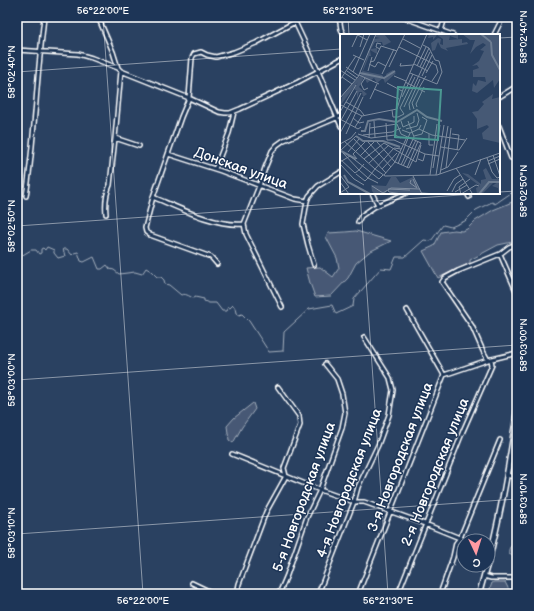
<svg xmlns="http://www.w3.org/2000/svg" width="534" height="611" viewBox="0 0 534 611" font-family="'Balsamiq Sans',sans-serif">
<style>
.green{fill:#465975;stroke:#a2acba}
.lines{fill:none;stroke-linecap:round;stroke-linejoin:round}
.stream{stroke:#a7b1be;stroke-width:1}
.minor-casing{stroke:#fff;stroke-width:6}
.secondary-casing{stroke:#fff;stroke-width:7}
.minor{stroke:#1d3557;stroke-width:3}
.secondary{stroke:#1d3557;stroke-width:4}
.ticks{fill:none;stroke:#fff;stroke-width:1;stroke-opacity:0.45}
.labels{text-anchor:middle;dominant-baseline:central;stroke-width:3;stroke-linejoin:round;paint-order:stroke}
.street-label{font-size:14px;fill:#fff;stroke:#1d3557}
.inset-river{fill:none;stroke:#6d7d92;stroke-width:2}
.inset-road{fill:none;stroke:#7f8da0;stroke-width:1}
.view{fill:#4b9892;fill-opacity:0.15;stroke:#4b9892;stroke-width:2}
.inset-edge{fill:none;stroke:#fff;stroke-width:2}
.neatline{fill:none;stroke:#fff;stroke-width:1.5}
.ticks-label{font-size:10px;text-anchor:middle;fill:#fff}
</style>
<rect width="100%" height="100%" fill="#2a4161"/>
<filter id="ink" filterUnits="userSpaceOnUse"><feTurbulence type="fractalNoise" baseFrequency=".025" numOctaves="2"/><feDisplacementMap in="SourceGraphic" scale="8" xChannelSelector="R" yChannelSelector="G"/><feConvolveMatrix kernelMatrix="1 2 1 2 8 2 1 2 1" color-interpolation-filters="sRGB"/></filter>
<g filter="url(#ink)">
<path class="green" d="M517,200V241L498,245L470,260V263L438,278L423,251L434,246L441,232L454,230L462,231L467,229L475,221L493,210Z
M356,231L391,241L369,252L356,263L348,278L331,296L315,297L310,283L306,268L320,267L333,277L339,268L337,258L326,237L328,233L345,232Z
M253,403L255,409L242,427L233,443L229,440L227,426L234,418Z
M517,543V556H513L509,554C508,548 511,544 517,543Z
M494,582H505L509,590L507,594H488L492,583Z"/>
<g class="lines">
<path class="stream" d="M17,251L21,256L31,250H36L39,254L41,253V249L43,248L45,250L47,247L54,250V253L58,258L65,256L63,249H67L72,255L74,253L78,252L81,261L84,262L94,257L99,269H102L107,265L110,269L114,270L119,274L135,272L142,274L146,268L151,271L157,277H161L164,280L165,284L169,285L181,295C185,293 189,296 193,298L195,297L204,299V301L209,303H216L222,311H226L228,307L230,308L233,305L235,308L236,313L239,315L242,314L249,321L269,352L283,351L284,332L309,309L332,305L336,314L353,306L354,299L381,268L391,269L396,257H405L424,240L431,241L443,225L451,227L465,221L476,210L492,202L495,204L511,193L515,195L517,193"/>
<defs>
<path id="minor" d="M98,17L113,52L118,68
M296,17L295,22L318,71L341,126
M339,17L341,29L344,35
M402,17L453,35
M441,31L445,17
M494,35L503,17
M17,50L78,54L92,58L118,68L121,71L189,98L219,112L225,113H230L240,109L298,82L341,59
M499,97L517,86
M499,126L511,158L517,156
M115,138L139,146
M168,154L221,171L295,199L307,201
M215,169L229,133L234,112
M372,193L378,205
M467,193L469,197
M26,196C31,165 33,134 36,102C38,74 41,45 44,17
M153,197C179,208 216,227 244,224
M106,214C105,204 106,194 110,185L115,138L121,71
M358,222L361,216L374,207L406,193
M500,254L517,293
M217,264L211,257L150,235L146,232L145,228L153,197L181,117L189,98L192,58L194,54L201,52L207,55L216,57L234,52L256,43L295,22
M314,265L308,245L303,224L307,201L309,196L318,186L341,172
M282,307L246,234L244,224L259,186L265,168L272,151L277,145L284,140L341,116
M488,360L483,351L472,326L442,282L445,278L458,271L500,254L509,247L517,244
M444,375L488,360L517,353
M232,454L320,490L354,502H364L425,524L467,541
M507,475L517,478
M484,576L491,578H517
M192,583L215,594
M237,594L239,584L266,512L286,476L284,468L300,425L299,416L278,387
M279,594L287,575L307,517L320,490L342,428L345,413L342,394L337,379L325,364
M318,594L354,502L358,487L378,445L389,415L393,390L390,378L364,337
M358,594L444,375L407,310
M398,594L463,431L492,365L491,359
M440,594L453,557L456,543L460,538L500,440"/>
<path id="secondary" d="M488,563C501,513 510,461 517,410
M479,594L487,565"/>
</defs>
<use href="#minor" class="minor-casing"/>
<use href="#secondary" class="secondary-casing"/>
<use href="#minor" class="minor"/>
<use href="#secondary" class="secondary"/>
</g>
</g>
<path class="ticks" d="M103,17L143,594M348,17L349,35M499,38L517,37M17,72L341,49M499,192L517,191M360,193L388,594M17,226L489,193M17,380L517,345M17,534L517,499"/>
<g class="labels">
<g class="street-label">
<text transform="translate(241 168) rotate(20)">Донская улица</text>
<text transform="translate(400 457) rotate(-69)">3-я Новгородская улица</text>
<text transform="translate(435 472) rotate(-68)">2-я Новгородская улица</text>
<text transform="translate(349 483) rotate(-69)">4-я Новгородская улица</text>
<text transform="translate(304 497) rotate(-70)">5-я Новгородская улица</text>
</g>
</g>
<g transform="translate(340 34)">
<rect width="160" height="160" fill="#2a4161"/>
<path d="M37,0H44L51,8L43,12L42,8H35L31,15L37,14V20L30,16L31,22H29L23,37L42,41L44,44L47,43L46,40L53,36L56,39L45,49L43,44L37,49L34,44L27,49L24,43L19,53L27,60L23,63L22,58H19L17,64V57L14,55L18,48L0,72L3,60L21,41L31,11L34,5L40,4L35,3ZM89,0H118V5L110,2L109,6L122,5V9L127,8L128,10L106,14L108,17L101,14L98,8L95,16L92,17L91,9L98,4L101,5L100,10L103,11V5L97,1L93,6V3L88,4ZM122,0H160V45L154,54L153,46L137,59L132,57L133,49L136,52L138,46L146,48L145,43H133V36L139,34L137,31L132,32L139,27L144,17L140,16L146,11L143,9L136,13L130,20L135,6H130ZM153,60L152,65L160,63V109L143,105L142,99L149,93L147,91L137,95V85L132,78L138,77L144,70L142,68ZM146,134L152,145H160L159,160L158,154L152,152L158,148L153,149L142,160H137L136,154L140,152L122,139L128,140L141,150V146L146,145L143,136ZM51,143H56L60,149L73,143L82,159L97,160H52L48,155L45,160H34L32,157L31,151L46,152Z" fill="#465975"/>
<path class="inset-river" d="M141,0L151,8M151,8L152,21L160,36M20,39L44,44L55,37M21,97H25L28,87L39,85L57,88L77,76L87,83L102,87M16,102L23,107H43L60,113M1,117L16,125M4,141L8,148L30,160M139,160L149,148H159"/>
<path class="inset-road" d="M16,0L27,6M63,5L80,14M83,11L89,14L95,26M12,13L18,0M20,13L24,0M59,13L96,31L98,38L92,47M40,15L36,13L37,9L41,10M13,21L24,26M30,28L34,27L41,12L57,17M61,29L60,32L73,31M29,30L35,33L38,28L46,32M74,30L88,37M77,32L86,13M6,33L19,42M49,33L65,0M80,33L89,14M0,36L15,46M7,37L17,44M28,37L32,23M13,38L30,0M70,39L97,50L102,38L99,27L95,26M86,39L93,27M42,40L54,15M19,41L39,50M54,42L66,47M82,42L92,21M2,43L12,50M25,44L21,50L24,56L28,54M0,46L16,22M65,48L85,58M47,49L62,57M79,54L86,42M34,55L59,65M62,63L73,40M0,64L18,43L36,0M30,65L37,50M6,68L20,76L24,81M1,71L12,77L21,59M64,73L90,18M77,73L76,70L84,53M60,74L75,43M74,75L72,69L79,55M52,76L53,83H58L64,80L60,74M70,76L69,70L80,45M0,78L16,51M13,84L19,89L24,88M0,85L18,95L21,93M34,87L35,103M61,87L63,93L70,90L74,88V82M0,88L17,57M46,89L47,106H54L85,120L99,122M15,93L22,82M30,94L57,90L61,100L81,109L69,134L55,128L37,108M66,95L77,92L79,86L77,79M79,95L92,101L125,106M62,96L70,99L79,95L81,91M0,99L12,77L22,82L57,75L64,52L87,0M6,100L23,63M18,100L31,104L55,101L61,104M89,100V111H93M112,100L119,101L117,116M23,101L52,98L61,94M74,102L82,100L87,86L82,83M29,104L30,89M14,105L46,139M4,107L35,135L54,114L61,115M28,108L51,133M0,110L11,104L16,98M101,113L119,116L127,104M0,117L16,102M8,118L19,105M3,119L19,136L24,130M153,121L160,142M20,122L34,108M147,124L152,138L157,144L160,143M0,125L15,139L19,136L28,144L35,135L45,142L97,141L160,119M17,125L13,120L25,108M24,125L44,109L76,128L81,111M78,125L83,127L85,120M148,127L160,122M0,128L10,122L39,145L43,141M29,129L49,111M0,130L14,145L24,151M58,130L70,99M148,130L160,125M61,131L74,103L68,87M63,132L76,106M67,134L78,107M93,134L100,91M106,134L111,94M116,134L132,159M42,135L57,119M101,136L108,133L118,118M16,140L25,147L28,144L38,149M100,140L108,92M0,141L9,153L0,159M44,141L55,128L67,103M90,141L97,90M96,141L104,91M135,141L141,125M73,142L82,160M130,145L119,153L121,160L136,151L139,152M71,146L70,149L77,154L73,145M0,148L9,160M32,152L43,159L51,154L80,155M48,155L70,156M48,156L49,158L62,160M107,157L114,145L120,141M112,158L116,150L123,145M115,158L127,151M82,159L96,160"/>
<path class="view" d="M58,53L101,56L98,106L55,103Z"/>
<rect width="160" height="160" class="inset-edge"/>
</g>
<rect width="534" height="611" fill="none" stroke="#1d3557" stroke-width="44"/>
<g transform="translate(476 553) rotate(176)"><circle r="19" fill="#1d3557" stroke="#77869a"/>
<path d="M0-3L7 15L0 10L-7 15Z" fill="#ff9aa2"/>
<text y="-6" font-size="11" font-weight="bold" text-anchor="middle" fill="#ffffff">С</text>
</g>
<rect x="22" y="22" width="490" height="567" class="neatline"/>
<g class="ticks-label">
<text x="103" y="14">56°22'00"E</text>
<text x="348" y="14">56°21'30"E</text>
<text transform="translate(523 37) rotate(-90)" y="4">58°02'40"N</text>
<text transform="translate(11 72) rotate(-90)" y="4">58°02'40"N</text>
<text transform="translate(523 191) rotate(-90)" y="4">58°02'50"N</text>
<text transform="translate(11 226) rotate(-90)" y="4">58°02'50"N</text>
<text transform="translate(523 345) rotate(-90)" y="4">58°03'00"N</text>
<text transform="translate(11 380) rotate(-90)" y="4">58°03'00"N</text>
<text transform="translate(523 499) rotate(-90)" y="4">58°03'10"N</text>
<text transform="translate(11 533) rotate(-90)" y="4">58°03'10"N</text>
<text x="143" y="604">56°22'00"E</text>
<text x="388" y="604">56°21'30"E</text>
</g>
</svg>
